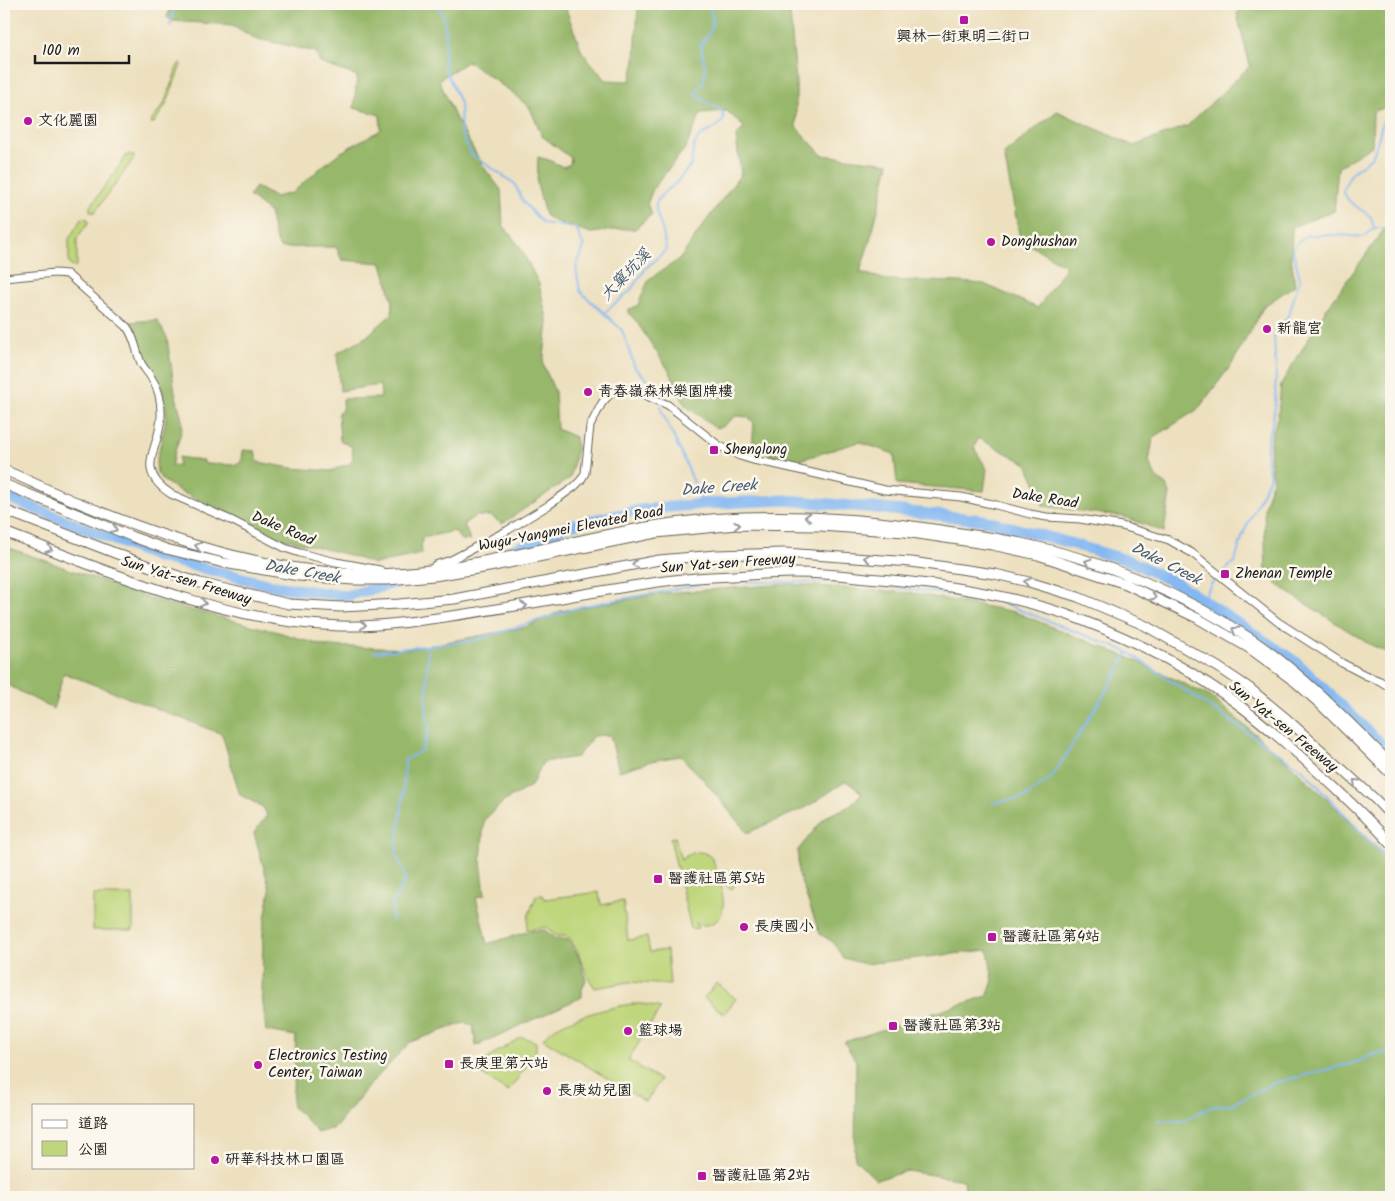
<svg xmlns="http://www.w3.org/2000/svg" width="1395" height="1201" viewBox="0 0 1395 1201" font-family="Kalam,'LXGW WenKai TC',sans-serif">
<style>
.green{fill:#bfd67b;stroke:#6e794c}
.forest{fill:#97b76b;stroke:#5a6a44}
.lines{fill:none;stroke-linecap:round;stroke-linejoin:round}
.stream{stroke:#84b8f2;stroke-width:2}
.river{stroke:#84b8f2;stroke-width:11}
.secondary-casing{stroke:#656155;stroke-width:9}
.highway-casing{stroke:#656155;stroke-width:11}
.secondary{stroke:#fff;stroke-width:7}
.highway{stroke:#fff;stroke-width:9}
.oneway{stroke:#999}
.poi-dot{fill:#b5179e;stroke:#fbf7ec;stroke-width:2}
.labels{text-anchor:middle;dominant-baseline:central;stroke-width:5;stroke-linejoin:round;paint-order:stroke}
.poi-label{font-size:15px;fill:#1c1c1c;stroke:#fbf7ec;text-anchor:start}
.street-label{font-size:15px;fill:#1c1c1c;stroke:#fbf7ec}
.water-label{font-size:16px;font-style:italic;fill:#465a72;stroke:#fbf7ec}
</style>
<rect width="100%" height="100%" fill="#fbf7ec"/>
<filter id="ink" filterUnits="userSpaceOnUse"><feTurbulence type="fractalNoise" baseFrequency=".02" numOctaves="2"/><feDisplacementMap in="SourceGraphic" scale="10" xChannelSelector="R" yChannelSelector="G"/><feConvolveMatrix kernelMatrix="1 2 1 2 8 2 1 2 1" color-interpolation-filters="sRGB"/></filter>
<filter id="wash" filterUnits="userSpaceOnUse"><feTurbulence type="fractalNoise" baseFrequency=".0096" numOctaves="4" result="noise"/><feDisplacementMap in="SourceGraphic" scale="20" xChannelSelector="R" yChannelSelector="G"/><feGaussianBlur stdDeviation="1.12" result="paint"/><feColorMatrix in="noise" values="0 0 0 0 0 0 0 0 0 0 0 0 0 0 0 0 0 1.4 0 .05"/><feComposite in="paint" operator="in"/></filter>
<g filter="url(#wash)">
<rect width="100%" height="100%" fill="#ede0bf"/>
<path class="green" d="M181,62V65L166,105L154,123H151L152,120L164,104L178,65Z
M129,154L134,156V158L95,212H92L90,211V207L127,155Z
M82,218L88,219V223L77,238V264L75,267L71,266L69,263V239Z
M675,837L681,860C691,851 705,848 713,860C717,876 732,910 716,921C709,926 703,926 696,923L698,928L691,929L670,838Z
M729,871L739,879L732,889L721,882Z
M599,892L601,905L623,901L628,940L647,937L650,952L667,950L670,985L629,982L595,988C583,972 581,953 569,937L554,935L548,928L544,927L527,930L528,917L536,896L543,895L545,899Z
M93,895H133V930H93Z
M717,983L736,999L724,1014L704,998Z
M633,1004H642L661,1008L628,1060L660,1080L646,1102L543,1039C553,1021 613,1006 633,1004Z
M522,1037L536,1042V1050L535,1054L508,1092L477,1071L476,1068L497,1052Z"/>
<path class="forest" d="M172,4H564L582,52L606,80L630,81L635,61L638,4H787L790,12L796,83V127L822,155L889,163L873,230L860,272L886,280L959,282L984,284L1038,308L1066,266L1020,239L1004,154L1057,111L1134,146L1187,126L1250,66L1237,14L1242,7L1250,4H1391V105L1373,112L1372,146L1338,167L1334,211L1292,227L1291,257L1295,285L1264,306L1232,364L1198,409L1153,438L1149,462L1156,477L1166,485L1170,493L1164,532L1125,517L1043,506L1041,496L1027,464L978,438L974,448L987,469L984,491L897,484L894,454L859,442L796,461L752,450L754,423L748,417L736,416L723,426L715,428L685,405L670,372L636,321L627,311L638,305L649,279L680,259L701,228L741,174L736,137L744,127L727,111L701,113L686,147L653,189L647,204L652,214L635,229H621L591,233L554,221L545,215L537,184L538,157L549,160L563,167L570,164L571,158L542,136L530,108L511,92L468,61L439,80L455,117L483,166L501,190L503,225L520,247L539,284L548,323L543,364L555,392L557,429L575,437L577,448L570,478L502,524L491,516H475L464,524L470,540H461L454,531L422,538L421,554L374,564L345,554L282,538L181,492L162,480L157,473L156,463L165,424L166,413L165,402L159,382L147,364L139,339L136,330L129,322L157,320L167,338L175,392L182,420V429L171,465L178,466L179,457L204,461L205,464L237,465L242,460L243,450L255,451L258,462L291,468L331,471L342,466L350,464L353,459L352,447L340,440L338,412L342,411L343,399L381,398L380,385L340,391L337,353L366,337L392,314L393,303L382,263L342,260L336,247H305L280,248L274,234L269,212L249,196L256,187L275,197L292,193L324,165L338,154L362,140L381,130L380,115L354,108L357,76L320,63L316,52L254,38L233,25L172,21L167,17Z
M1391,220V654L1369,644L1289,593L1266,575L1264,507L1273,478L1271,471L1270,441L1278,415L1281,384L1327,308Z
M4,546L161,602L278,632L324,646L410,649L526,627L561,611L663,593L790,584L912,593L1015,612L1137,661L1211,697L1288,762L1391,861V1197H966L964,1180L907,1171L876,1180L855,1159L856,1061L844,1042L987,996L993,981L988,950L865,964L843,958L833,942L820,934L798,873V850L825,817L848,807L862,793L846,781L807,807L747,833L703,779L680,756L656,760L619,771L610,735L593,736L577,757L543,762L531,786L503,802L484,820L481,861L485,895L476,897L487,944L530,931L545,930L554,938L569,940L579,957L586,980L582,989V997L476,1046L473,1025L464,1023L410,1042L367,1088L335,1128L318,1133L300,1113L292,1107L296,1036L266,1031L262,995L263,931L270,890L254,833L267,815L263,807L240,795L222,734L64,673L53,709L4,683Z"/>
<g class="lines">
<path class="stream" d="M433,4L442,12L446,31L444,66L460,103L461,133L471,154L515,184L523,202L543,223L576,228L584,247L576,268L580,291L622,330L635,368L658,389L660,398
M170,26L175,4
M1374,228H1391
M604,313L630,291L646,268L666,250L663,232L656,211V203L663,193L675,184L691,165L694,145L701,135L714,129L724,120L722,111L703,100L695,93C698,90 701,86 703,83C708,71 702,56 701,44C715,27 714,24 709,4
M661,406L662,412L684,459L703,504
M1203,600L1211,584L1235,561L1243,534L1270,477L1267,460V440L1271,429L1275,407L1276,372L1274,336L1289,314L1300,279L1293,251L1295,245L1307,235H1338L1364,237L1374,228L1371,217L1350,202L1343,192C1345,184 1348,177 1354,171C1360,165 1367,163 1372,156C1381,141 1378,122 1391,109
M374,652L476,640L583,606L713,582H851L994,600L1128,652L1302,769L1391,864
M993,803L1026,797L1052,777L1113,680L1128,652
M392,921V905L406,878L396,853L403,798L405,760L422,750L429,728L426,707L428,646
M1158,1120L1182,1121L1211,1107L1232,1104L1274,1083L1357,1062L1374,1054L1391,1052"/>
<path class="river" d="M4,496L157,557L275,586L345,596L407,580
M497,557L566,526L639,510L703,504L785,500L875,508L983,520L1056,539L1130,561L1180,585L1296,662L1376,739L1391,756"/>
</g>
</g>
<g filter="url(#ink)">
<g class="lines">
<defs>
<path id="secondary" d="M4,278L55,273L67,274L127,327C135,338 136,351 141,363C144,369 149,373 152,379C158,388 161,400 161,412C163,447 131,468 171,494L233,521L285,548L300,553L336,562L380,570
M435,565L451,560L508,530L549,505L574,487L581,480L585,473L590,426L602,403L609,395L616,390L622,389L633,390L668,405L718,445L740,456L753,460L778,465L885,490L961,497L996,505L1030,514L1047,517L1080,519L1122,526L1169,540L1192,553L1278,622L1342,663L1365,675L1380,681L1391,688"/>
<path id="highway" d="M4,470C29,480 53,493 79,503C164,538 251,567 343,573C453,580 559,539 666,524C757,511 849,516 940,530C967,534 994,537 1021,543C1103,560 1183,594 1253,640C1304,675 1347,720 1391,764
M4,484L133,537L166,549L224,563L299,576L353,580H388L434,576L489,567L656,533L737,525L820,526L905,532L992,545L1038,555L1126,584L1197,618L1249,648L1294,681L1321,705L1391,774
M4,510L151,567L200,583L289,604L341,607L399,604L454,599L659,560L716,555L785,553L911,562L995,574L1029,582L1078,597L1144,625L1218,667L1248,687L1288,720L1376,800L1391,816
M4,532C113,573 222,622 340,626C375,627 410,622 444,617C519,607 592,591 666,581C688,578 710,577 733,576C752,575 772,573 792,573C817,573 842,575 867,578C937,583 1013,594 1079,619C1137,641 1193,670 1243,708C1274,732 1304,759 1333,786C1353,805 1373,823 1391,844"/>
</defs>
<use href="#secondary" class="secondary-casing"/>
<use href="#highway" class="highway-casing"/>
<use href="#secondary" class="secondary"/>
<use href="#highway" class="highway"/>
</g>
<defs><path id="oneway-chevron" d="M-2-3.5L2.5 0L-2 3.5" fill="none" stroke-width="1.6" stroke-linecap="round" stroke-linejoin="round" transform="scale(1.25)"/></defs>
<g class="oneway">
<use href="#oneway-chevron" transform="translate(808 517) rotate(-178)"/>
<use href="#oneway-chevron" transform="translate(737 525) rotate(-2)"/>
<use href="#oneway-chevron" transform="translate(114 529) rotate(22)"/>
<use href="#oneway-chevron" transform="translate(198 546) rotate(-164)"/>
<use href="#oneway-chevron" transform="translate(49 549) rotate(20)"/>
<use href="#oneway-chevron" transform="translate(867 558) rotate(-176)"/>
<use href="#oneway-chevron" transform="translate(1088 562) rotate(-161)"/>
<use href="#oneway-chevron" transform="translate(635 564) rotate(170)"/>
<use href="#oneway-chevron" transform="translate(1027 582) rotate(-165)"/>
<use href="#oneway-chevron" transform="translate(1153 597) rotate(25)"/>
<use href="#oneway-chevron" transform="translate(203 603) rotate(15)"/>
<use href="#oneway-chevron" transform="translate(524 606) rotate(-10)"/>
<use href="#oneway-chevron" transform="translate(363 625) rotate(-3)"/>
<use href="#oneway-chevron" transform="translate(1235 630) rotate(-148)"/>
<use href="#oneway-chevron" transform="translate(1356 782) rotate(-138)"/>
</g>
</g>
<g class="poi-dot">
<rect x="959" y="15" width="10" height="10" rx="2.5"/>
<circle cx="28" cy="121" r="5"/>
<circle cx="991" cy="242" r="5"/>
<circle cx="1267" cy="329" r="5"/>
<circle cx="588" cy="392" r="5"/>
<rect x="709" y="445" width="10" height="10" rx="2.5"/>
<rect x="1220" y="569" width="10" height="10" rx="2.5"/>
<rect x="653" y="874" width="10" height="10" rx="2.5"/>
<circle cx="744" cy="927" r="5"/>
<rect x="987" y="932" width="10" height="10" rx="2.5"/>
<rect x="888" y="1021" width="10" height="10" rx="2.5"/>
<circle cx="628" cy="1031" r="5"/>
<rect x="444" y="1059" width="10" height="10" rx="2.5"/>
<circle cx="258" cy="1065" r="5"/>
<circle cx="547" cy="1091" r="5"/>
<circle cx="215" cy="1160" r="5"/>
<rect x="697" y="1171" width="10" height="10" rx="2.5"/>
</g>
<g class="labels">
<g class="poi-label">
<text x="964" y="37" text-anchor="middle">興林一街東明二街口</text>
<text x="38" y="121">文化麗園</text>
<text x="1001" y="242">Donghushan</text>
<text x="1277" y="329">新龍宮</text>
<text x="598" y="392">青春嶺森林樂園牌樓</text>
<text x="724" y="450">Shenglong</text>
<text x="1235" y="574">Zhenan Temple</text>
<text x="668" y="879">醫護社區第5站</text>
<text x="754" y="927">長庚國小</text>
<text x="1002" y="937">醫護社區第4站</text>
<text x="903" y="1026">醫護社區第3站</text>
<text x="638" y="1031">籃球場</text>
<text x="268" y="1056">Electronics Testing<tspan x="268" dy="17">Center, Taiwan</tspan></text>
<text x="459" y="1064">長庚里第六站</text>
<text x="557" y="1091">長庚幼兒園</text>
<text x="225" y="1160">研華科技林口園區</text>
<text x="712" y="1176">醫護社區第2站</text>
</g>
<g class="street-label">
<text transform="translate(1045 499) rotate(9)">Dake Road</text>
<text transform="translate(283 529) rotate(23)">Dake Road</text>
<text transform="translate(571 529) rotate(-11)">Wugu-Yangmei Elevated Road</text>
<text transform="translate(728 564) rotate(-4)">Sun Yat-sen Freeway</text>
<text transform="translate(186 581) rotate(17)">Sun Yat-sen Freeway</text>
<text transform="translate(1283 727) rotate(39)">Sun Yat-sen Freeway</text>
</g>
<g class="water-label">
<text transform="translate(626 275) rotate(-46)">大窠坑溪</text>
<text transform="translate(719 488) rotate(-4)">Dake Creek</text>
<text transform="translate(1166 564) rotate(27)">Dake Creek</text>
<text transform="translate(302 572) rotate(10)">Dake Creek</text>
</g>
</g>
<rect width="1395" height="1201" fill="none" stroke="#fbf7ec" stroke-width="20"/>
<rect x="32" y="1104" width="162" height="65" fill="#fbf7ec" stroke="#a29f99"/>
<rect x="42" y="1120" width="25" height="8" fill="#ffffff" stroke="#a29f99"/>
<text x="78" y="1128" font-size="15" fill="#1c1c1c">道路</text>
<rect x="42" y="1141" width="25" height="15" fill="#bfd67b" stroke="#a29f99"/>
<text x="78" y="1154" font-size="15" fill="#1c1c1c">公園</text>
<path d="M35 55v8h94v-8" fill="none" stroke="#1c1c1c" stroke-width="2.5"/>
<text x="42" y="55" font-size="15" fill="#1c1c1c" stroke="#fbf7ec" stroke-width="4" paint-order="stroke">100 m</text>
</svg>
